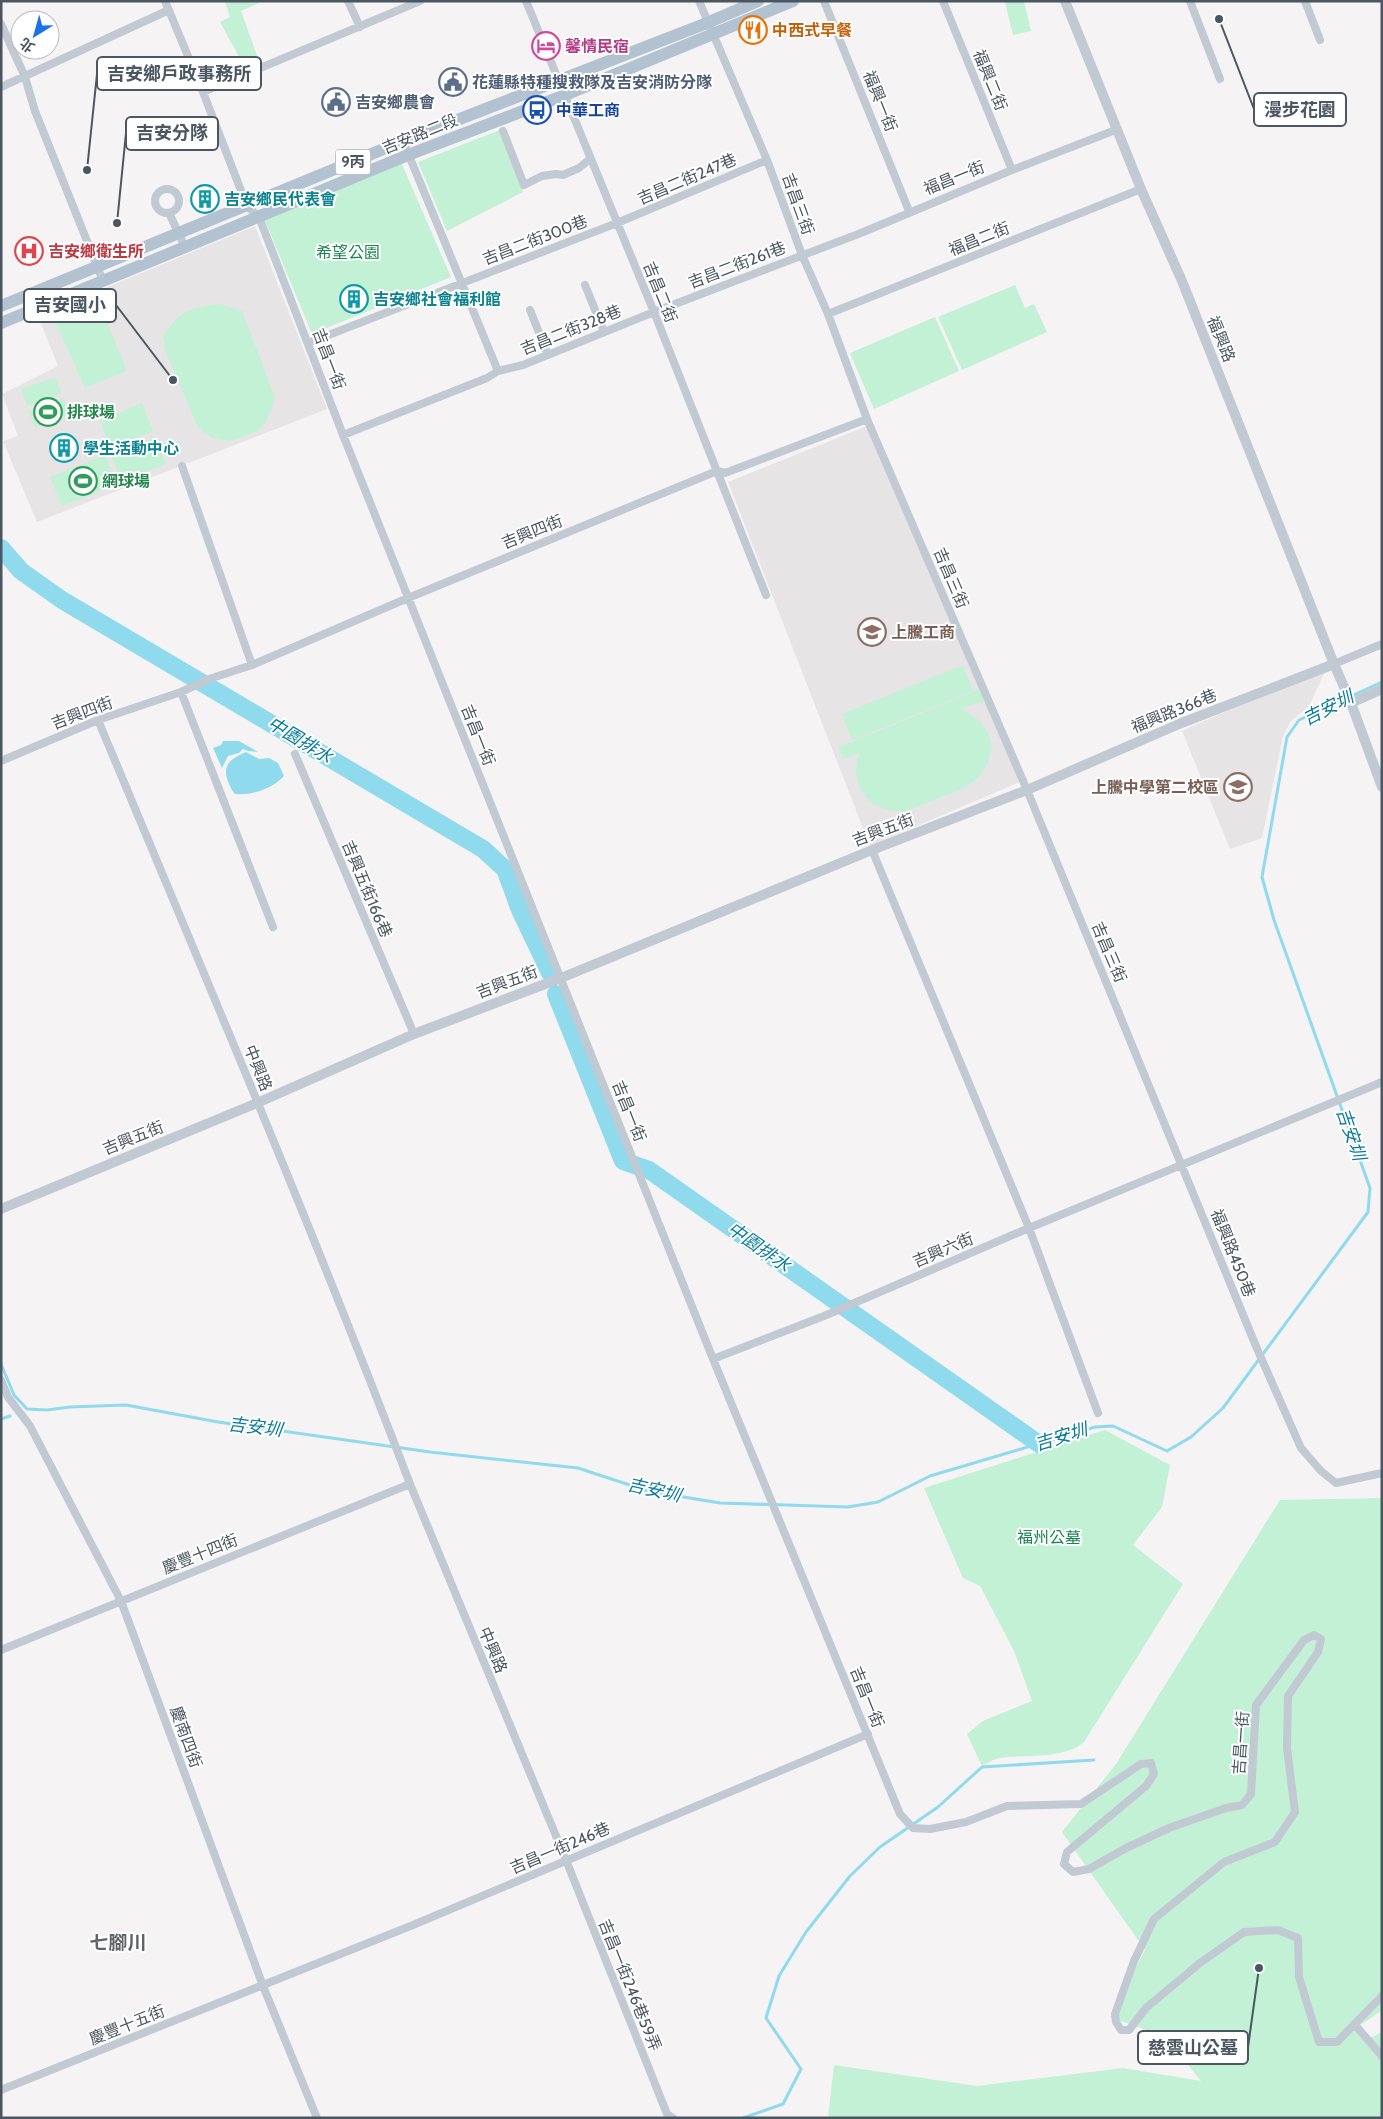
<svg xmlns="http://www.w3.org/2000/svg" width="1383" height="2119" viewBox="0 0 1383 2119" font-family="Cabin,'Noto Sans TC',sans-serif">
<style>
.education{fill:#e6e4e5}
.green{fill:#c3f1d5}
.water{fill:#90daee}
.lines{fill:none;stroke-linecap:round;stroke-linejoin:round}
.stream{stroke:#90daee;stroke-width:3}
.river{stroke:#90daee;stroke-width:18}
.minor{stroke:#c1cad2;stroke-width:8}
.tertiary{stroke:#c1cad2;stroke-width:10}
.primary{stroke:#b3c2d1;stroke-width:12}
.labels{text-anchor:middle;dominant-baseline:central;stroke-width:4;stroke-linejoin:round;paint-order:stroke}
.shield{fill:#fff;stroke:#808990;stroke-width:1}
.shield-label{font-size:15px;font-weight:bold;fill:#4a5661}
.food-label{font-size:16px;font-weight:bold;fill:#c56008;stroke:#fff;text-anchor:start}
.hotel-label{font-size:16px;font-weight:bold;fill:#b23c85;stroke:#fff;text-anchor:start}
.street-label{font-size:16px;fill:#4a5661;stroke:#fff}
.service-label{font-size:16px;font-weight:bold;fill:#4e5e75;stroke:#fff;text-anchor:start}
.transit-label{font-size:16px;font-weight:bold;fill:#164399;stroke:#fff;text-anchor:start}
.culture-label{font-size:16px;font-weight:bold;fill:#0d838f;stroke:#fff;text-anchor:start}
.health-label{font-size:16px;font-weight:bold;fill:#be3a42;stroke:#fff;text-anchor:start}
.park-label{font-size:16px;fill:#17864f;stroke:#fff}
.leisure-label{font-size:16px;font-weight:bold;fill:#27864d;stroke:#fff;text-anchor:start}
.education-label{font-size:16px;font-weight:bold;fill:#785e54;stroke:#fff;text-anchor:start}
.water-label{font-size:18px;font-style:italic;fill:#0c7c9b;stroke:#fff}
.quarter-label{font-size:19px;font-weight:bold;fill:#5f6368;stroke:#fff}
.leader{fill:none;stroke:#4a5661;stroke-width:2}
.callout-dot{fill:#4a5661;stroke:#fff;stroke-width:2}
.callout{fill:#fff;stroke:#4a5661;stroke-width:2}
.callout-label{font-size:18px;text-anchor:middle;font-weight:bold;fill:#4a5661}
</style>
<rect width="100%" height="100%" fill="#f5f3f3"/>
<path class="education" d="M255,226L327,409L37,522L3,441L18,436L2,394L58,366L38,316Z
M872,424L1020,782L870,846L728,482Z
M1327,667L1309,706L1291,721L1283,736L1262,838L1230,849L1182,731Z"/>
<path class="green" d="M225,1H263L241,11L259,61L244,66L220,22L230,17Z
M1024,1L1031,31L1013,35L1005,2Z
M500,130L523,192L447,231L418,162Z
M401,162L451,277L312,334L264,218Z
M1015,285L1025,308L1034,304L1047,332L962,370L938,317Z
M97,297L127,371L85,388L52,315Z
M220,304L242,311L275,397L268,419L259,430L231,441L212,438L198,427L165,350L163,336C182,309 188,308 220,304Z
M935,317L959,371L874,409L850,353Z
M55,377L61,393L27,406L21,389Z
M63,398L68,414L35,427L29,411Z
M142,403L153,431L111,449L100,421Z
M156,437L166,464L121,481L111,455Z
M105,455L117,484L62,506L50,477Z
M963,665L973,691L852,740L842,714Z
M980,689L985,701L961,709C969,714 980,719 985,728C997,746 989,770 973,782C961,791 945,795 931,801C923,804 912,810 903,811C869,813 848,784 859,753L843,759L839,747Z
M1105,1430L1170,1465L1162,1507L1133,1545L1183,1584L1084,1742C1063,1760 1027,1754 1000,1758C994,1759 987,1763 982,1766L967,1734L983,1721L1032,1701L1014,1651L980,1586L963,1578L924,1488Z
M1382,1498V2010L1358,2027L1368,2039L1382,2032V2118H828L834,2065L977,2086L1123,2068L1201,2081L1166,2037L1110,2017L1145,1950L1062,1832L1116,1764L1280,1500Z"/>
<path class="water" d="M223,741H239L258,752L248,751L243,749L239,753L228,756L222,768L213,748L221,745Z
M246,752L259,759L269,758L278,763L284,776C273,788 252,796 235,794C232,791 231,788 229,784C221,765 230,759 246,752Z"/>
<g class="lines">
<path class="stream" d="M1,1364L14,1395L27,1409L47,1410L70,1407L126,1405L218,1422L430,1452L578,1468L648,1491L720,1503L848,1507L878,1502L930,1476L1095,1427L1113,1426L1167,1451L1191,1437L1223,1408L1368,1212L1370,1188L1274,920L1262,877L1287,737L1299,720L1382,682
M1,1419L10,1416
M743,2118L783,2104L801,2069L766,2018L779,1976L806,1932L850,1876L880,1847L938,1807L982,1767L1094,1760"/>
<path class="river" d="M1,548L21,571L62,600L483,849L505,869L520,910L550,973
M556,994L623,1161L649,1170L1039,1444"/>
<path class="minor" d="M165,1L203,92L247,206L259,217L343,435L713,1359L900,1814L913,1828L930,1829L966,1822L1007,1806L1081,1804L1141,1764L1151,1763L1154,1774L1146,1786L1067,1852L1064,1864L1073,1872L1089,1869L1126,1848L1169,1828L1226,1808L1242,1805L1251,1794L1256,1705L1304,1640L1314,1635L1321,1639L1318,1652L1288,1696L1287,1748L1295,1812L1275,1842L1224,1862L1154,1919L1134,1961L1115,2014L1116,2022L1121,2030H1129L1146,2008L1200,1963L1244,1932L1278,1930L1298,1938L1299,1977L1319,2042H1337L1382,1996
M348,1L360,27
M526,1L654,312L766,595
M699,1L767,160L802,255L828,314L867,419L1027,790L1258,1351L1301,1448L1321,1471L1336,1483L1382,1473
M824,1L909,211
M943,1L1012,170
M1190,1L1220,79
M1305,1L1320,40
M1,24L25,77L35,111L103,281
M1,87L169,10
M203,92L420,1
M503,131L524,185L542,176L556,174L563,175L579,168L590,159
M155 201a12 12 0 1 1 24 0a12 12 0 1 1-24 0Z
M169,213L185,247
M585,285L604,332
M530,310L548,355
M828,314L1141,189
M308,343L617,223L767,160
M498,371L523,365L654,312L861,233L1012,170L1118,129
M343,435L487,378L498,371L403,141
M182,466L252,665
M1334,664L1382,644
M181,692L273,927
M98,720C204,974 312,1227 410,1484L566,1860L667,2114L673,2118
M295,754L414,1034
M1,761L98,720L181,692L209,679L252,665L408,598L717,471L725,473L867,419
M872,850L1029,1228L1098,1413
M713,1359L824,1316L1029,1228L1382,1082
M1,1380L8,1397L30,1426L121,1601L263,1986L317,2118
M1,1650L410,1484
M1355,2025L1382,2056
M1,2090L413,1925L868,1734"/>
<path class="tertiary" d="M1065,1L1141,189L1182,281L1334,664L1351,703L1382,787
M1351,703L1382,689
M1,1209L257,1103L414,1034L561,978L872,850L1027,790L1179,724L1334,664"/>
<path class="primary" d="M1,306L403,141L707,23L758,1
M1,323L408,155L565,95L793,1"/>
</g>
<defs>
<symbol id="restaurant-ring" viewBox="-11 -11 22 22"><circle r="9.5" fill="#fff" stroke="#e8710a" stroke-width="1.5"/><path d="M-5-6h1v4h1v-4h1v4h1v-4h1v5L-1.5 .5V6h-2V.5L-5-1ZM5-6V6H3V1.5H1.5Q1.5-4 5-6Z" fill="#e8710a"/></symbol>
<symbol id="hotel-ring" viewBox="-11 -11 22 22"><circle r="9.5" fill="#fff" stroke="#d1479c" stroke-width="1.5"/><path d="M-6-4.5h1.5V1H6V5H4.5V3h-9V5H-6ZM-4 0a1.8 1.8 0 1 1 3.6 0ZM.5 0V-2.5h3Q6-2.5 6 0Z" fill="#d1479c"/></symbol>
<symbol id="civic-ring" viewBox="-11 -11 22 22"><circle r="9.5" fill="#fff" stroke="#5c6f8a" stroke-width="1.5"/><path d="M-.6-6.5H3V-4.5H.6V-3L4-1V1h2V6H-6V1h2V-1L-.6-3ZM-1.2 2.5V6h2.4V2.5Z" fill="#5c6f8a"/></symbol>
<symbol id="bus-ring" viewBox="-11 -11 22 22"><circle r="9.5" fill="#fff" stroke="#1a4fb4" stroke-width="1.5"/><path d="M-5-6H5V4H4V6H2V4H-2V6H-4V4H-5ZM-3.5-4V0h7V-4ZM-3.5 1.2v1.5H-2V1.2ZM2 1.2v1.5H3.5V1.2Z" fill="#1a4fb4"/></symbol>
<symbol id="building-ring" viewBox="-11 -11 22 22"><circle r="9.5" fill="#fff" stroke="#0f9aa8" stroke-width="1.5"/><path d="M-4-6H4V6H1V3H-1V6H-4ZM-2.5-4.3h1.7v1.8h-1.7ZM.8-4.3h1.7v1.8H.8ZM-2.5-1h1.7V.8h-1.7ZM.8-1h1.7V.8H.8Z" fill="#0f9aa8"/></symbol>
<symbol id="hospital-ring" viewBox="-11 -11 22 22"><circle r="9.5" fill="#fff" stroke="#e0444e" stroke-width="1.5"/><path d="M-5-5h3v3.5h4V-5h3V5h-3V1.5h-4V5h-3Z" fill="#e0444e"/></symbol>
<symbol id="stadium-ring" viewBox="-11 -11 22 22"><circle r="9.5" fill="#fff" stroke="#2e9e5b" stroke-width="1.5"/><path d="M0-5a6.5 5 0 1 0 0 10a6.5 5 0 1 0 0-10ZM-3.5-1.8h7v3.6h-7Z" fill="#2e9e5b"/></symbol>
<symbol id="school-ring" viewBox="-11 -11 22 22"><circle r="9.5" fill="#fff" stroke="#8d6e63" stroke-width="1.5"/><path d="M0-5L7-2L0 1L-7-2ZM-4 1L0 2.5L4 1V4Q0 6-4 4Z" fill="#8d6e63"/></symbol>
</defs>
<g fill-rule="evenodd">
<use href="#restaurant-ring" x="737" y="14" width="32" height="32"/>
<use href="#hotel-ring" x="530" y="30" width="32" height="32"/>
<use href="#civic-ring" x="437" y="66" width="32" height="32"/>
<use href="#civic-ring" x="320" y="86" width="32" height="32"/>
<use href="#bus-ring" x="521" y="94" width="32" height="32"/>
<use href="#building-ring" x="189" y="183" width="32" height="32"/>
<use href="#hospital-ring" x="13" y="235" width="32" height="32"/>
<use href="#building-ring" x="338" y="283" width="32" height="32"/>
<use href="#stadium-ring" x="32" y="396" width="32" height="32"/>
<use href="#building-ring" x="48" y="432" width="32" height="32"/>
<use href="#stadium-ring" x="67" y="465" width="32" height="32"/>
<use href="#school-ring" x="856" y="616" width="32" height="32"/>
<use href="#school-ring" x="1222" y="771" width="32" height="32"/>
</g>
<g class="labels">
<rect class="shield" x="335.5" y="149.5" width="35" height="25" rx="4"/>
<g class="shield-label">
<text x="353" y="162">9丙</text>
</g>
<g class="food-label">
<text x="772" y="30">中西式早餐</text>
</g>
<g class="hotel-label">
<text x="565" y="46">馨情民宿</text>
</g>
<g class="street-label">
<text transform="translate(990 80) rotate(68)">福興二街</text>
<text transform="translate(880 101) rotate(68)">福興一街</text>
<text transform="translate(420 134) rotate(-22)">吉安路二段</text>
<text transform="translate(954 178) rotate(-22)">福昌一街</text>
<text transform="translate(687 179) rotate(-23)">吉昌二街247巷</text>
<text transform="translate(798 204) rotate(70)">吉昌三街</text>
<text transform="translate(979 239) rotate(-22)">福昌二街</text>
<text transform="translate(535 240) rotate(-21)">吉昌二街300巷</text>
<text transform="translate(737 265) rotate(-21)">吉昌二街261巷</text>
<text transform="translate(660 292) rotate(68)">吉昌二街</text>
<text transform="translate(571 330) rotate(-22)">吉昌二街328巷</text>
<text transform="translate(1221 339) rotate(68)">福興路</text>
<text transform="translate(329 359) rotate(69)">吉昌一街</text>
<text transform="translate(532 532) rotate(-22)">吉興四街</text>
<text transform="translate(951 578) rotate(67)">吉昌三街</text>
<text transform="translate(1174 711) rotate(-22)">福興路366巷</text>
<text transform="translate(82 713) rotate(-21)">吉興四街</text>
<text transform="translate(478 735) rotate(68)">吉昌一街</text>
<text transform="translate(883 830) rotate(-21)">吉興五街</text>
<text transform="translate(367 889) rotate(67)">吉興五街166巷</text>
<text transform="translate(1109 952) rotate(67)">吉昌三街</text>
<text transform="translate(507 982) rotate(-21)">吉興五街</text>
<text transform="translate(258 1068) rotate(68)">中興路</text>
<text transform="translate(629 1111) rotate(68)">吉昌一街</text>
<text transform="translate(133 1138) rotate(-22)">吉興五街</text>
<text transform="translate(943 1250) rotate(-23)">吉興六街</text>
<text transform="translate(1233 1253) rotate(68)">福興路450巷</text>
<text transform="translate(200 1554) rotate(-22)">慶豐十四街</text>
<text transform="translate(493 1650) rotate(67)">中興路</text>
<text transform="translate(867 1697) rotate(68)">吉昌一街</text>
<text transform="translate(186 1737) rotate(70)">慶南四街</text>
<text transform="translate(1241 1743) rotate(-86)">吉昌一街</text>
<text transform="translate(560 1848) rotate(-23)">吉昌一街246巷</text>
<text transform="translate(630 1985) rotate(68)">吉昌一街246巷59弄</text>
<text transform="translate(127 2025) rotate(-22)">慶豐十五街</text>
</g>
<g class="service-label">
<text x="472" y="82">花蓮縣特種搜救隊及吉安消防分隊</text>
<text x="355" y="102">吉安鄉農會</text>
</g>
<g class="transit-label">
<text x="556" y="110">中華工商</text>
</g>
<g class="culture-label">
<text x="224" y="199">吉安鄉民代表會</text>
<text x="373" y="299">吉安鄉社會福利館</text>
<text x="83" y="448">學生活動中心</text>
</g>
<g class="health-label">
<text x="48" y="251">吉安鄉衛生所</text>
</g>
<g class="park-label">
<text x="348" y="252">希望公園</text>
<text x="1049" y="1537">福州公墓</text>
</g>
<g class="leisure-label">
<text x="67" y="412">排球場</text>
<text x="102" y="481">網球場</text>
</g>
<g class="education-label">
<text x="891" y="632">上騰工商</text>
<text x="1219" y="787" text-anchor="end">上騰中學第二校區</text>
</g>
<g class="water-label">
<text transform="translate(1328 708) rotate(-27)">吉安圳</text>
<text transform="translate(300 740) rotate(31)">中園排水</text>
<text transform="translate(1351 1134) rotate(71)">吉安圳</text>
<text transform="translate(759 1247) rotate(35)">中園排水</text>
<text transform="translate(255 1427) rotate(7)">吉安圳</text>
<text transform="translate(1061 1437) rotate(-17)">吉安圳</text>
<text transform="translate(654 1490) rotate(13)">吉安圳</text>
</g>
<g class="quarter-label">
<text x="118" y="1942">七腳川</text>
</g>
</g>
<path class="leader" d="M87 170L97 74M1219 19L1254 109M117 223L126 133M173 380L116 305M1259 1968L1248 2047"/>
<g class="callout-dot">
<circle cx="87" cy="170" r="5"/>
<circle cx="1219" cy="19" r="5"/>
<circle cx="117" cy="223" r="5"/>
<circle cx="173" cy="380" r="5"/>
<circle cx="1259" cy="1968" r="5"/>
</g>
<g class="callout">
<rect x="97" y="57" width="164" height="33" rx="5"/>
<rect x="1254" y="93" width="92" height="33" rx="5"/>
<rect x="126" y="117" width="92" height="33" rx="5"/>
<rect x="24" y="289" width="92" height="33" rx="5"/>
<rect x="1138" y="2031" width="110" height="33" rx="5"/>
</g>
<g class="callout-label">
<text x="179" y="80">吉安鄉戶政事務所</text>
<text x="1300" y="116">漫步花園</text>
<text x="172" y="139">吉安分隊</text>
<text x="70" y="311">吉安國小</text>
<text x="1193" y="2054">慈雲山公墓</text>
</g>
<rect width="1383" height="2119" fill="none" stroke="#4a5661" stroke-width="5"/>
<g transform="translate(35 35) rotate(217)"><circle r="24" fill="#ffffff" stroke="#b7bbc0"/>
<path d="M0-4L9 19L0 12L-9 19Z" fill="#1a73e8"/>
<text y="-8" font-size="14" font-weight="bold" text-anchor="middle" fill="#4a5661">北</text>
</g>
</svg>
